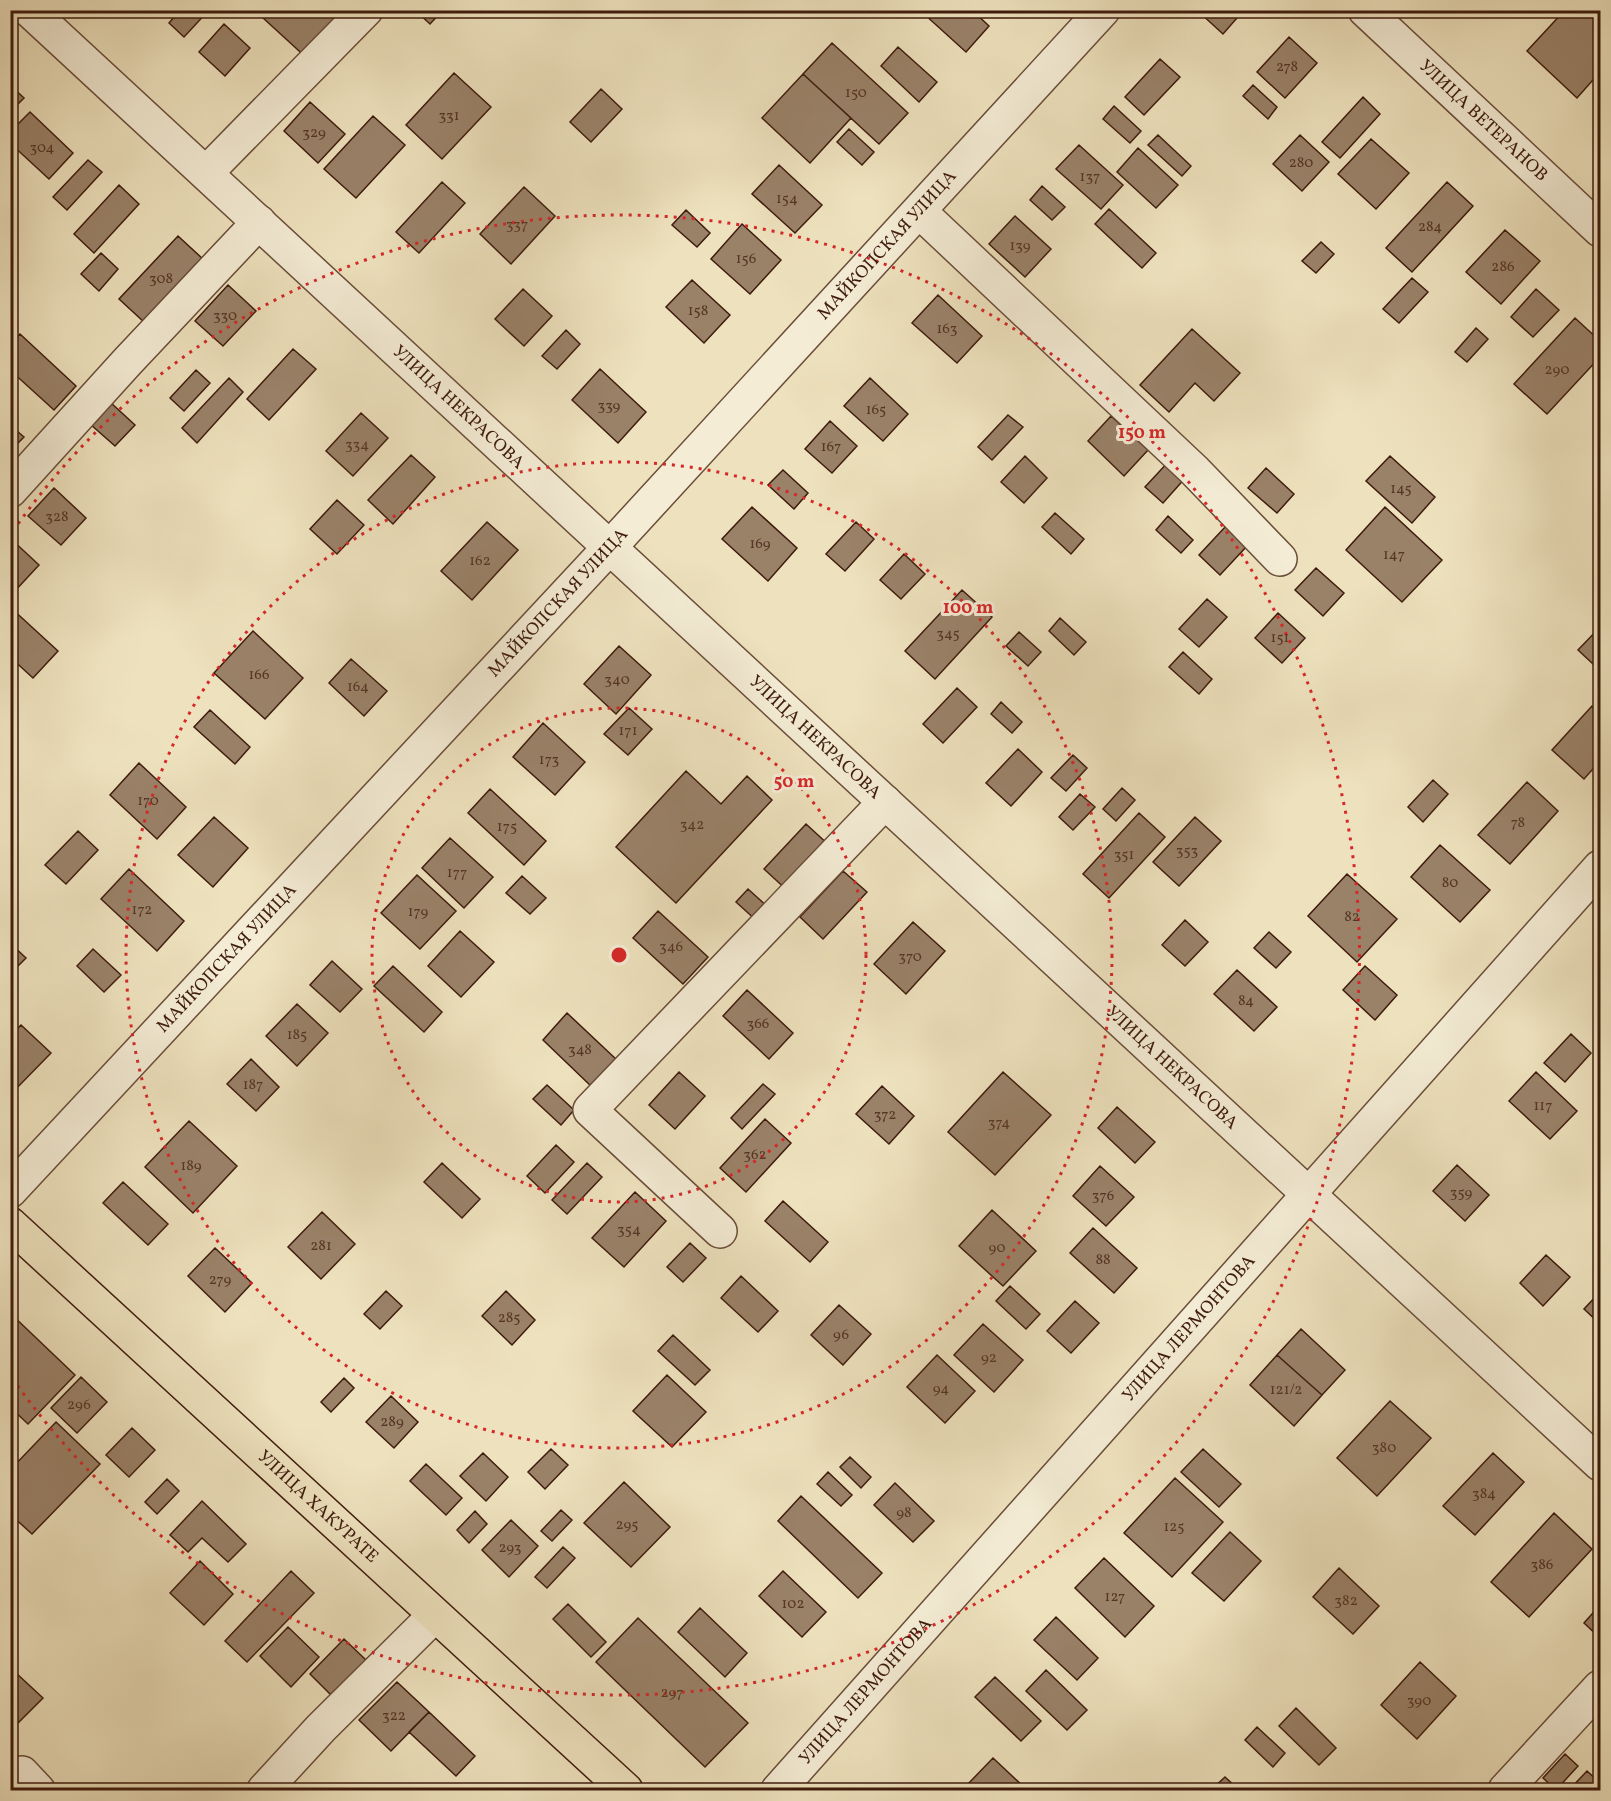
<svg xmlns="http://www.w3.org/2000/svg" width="1611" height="1801" viewBox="0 0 1611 1801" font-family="Vollkorn,serif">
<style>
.building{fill:#9a8269;stroke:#3e1b0d;stroke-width:1.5}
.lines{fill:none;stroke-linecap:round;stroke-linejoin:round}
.minor-casing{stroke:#6a4d39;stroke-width:36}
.major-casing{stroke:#3e1b0d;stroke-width:36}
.minor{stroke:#f4ecd5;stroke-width:33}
.major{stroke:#eee2be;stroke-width:33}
.ring{fill:none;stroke:#d62828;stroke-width:3;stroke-dasharray:3 6}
.labels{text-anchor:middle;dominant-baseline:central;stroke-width:6;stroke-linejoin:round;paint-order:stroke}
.number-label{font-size:15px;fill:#553524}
.street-label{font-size:18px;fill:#3e1b0d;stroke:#f4ecd5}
.centre{fill:#d62828;stroke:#f4ecd5;stroke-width:3}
.ring-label{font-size:18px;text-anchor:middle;font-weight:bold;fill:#d62828;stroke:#f4ecd5;stroke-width:6;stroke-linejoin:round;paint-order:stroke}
</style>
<rect width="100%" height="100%" fill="#eee2be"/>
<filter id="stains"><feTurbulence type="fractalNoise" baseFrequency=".00333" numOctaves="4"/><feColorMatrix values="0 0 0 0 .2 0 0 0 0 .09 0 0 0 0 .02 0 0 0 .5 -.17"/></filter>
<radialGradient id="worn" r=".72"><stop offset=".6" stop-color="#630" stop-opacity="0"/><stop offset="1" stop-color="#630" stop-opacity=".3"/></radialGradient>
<path class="building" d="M180,10H209L184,37L169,23Z
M269,10H357L310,61L262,17Z
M415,10H443L430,24Z
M927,10H972L989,26L966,52L924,14Z
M1202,10H1244L1223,34L1200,13Z
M1565,10H1600V72L1577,98L1527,51Z
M224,24L250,48L225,76L199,52Z
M1289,37L1317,63L1285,98L1257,72Z
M832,43L908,113L879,144L803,74Z
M898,47L937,82L919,102L881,66Z
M1160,59L1180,77L1144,115L1125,97Z
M454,73L491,107L442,159L406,125Z
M803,74L851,118L810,163L762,118Z
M10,85L24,98L10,112Z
M1253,85L1277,107L1268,119L1243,96Z
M601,89L622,109L591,142L570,122Z
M1363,97L1380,114L1340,158L1322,142Z
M310,102L345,134L318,163L284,131Z
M1114,106L1141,131L1130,143L1103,119Z
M30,112L73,153L49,179L10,143V132Z
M373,116L405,145L356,198L324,169Z
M849,129L874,152L862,165L837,142Z
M1158,135L1191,166L1182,176L1148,145Z
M1300,135L1329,162L1302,191L1273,164Z
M1371,139L1409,173L1376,209L1338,174Z
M1079,145L1123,185L1101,209L1056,169Z
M1138,148L1178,185L1156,208L1117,172Z
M88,160L102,172L67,210L53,197Z
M779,165L822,205L795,233L752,194Z
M442,182L465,203L419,253L396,232Z
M1447,182L1473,206L1412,272L1386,248Z
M119,185L139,204L94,253L74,234Z
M1042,186L1065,207L1052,220L1030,200Z
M524,187L555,216L511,264L480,234Z
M1109,209L1156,253L1142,268L1095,224Z
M686,210L710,233L697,247L672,225Z
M1015,216L1051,249L1025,277L989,244Z
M742,224L781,260L750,294L711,259Z
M1505,230L1540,261L1501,304L1466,272Z
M178,236L204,260L145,323L119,299Z
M1321,242L1334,254L1316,273L1302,261Z
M101,253L118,269L99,291L81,274Z
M1412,278L1428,292L1399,323L1383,309Z
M692,280L730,315L704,343L666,307Z
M228,285L256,311L223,346L195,321Z
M523,289L552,316L524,346L495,319Z
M1536,289L1559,310L1533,337L1511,317Z
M938,295L982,336L957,363L912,323Z
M1575,318L1600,341V357L1547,414L1514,384Z
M1476,328L1488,339L1467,362L1455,352Z
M1192,329L1240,373L1214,401L1195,383L1169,412L1140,385Z
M566,330L580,344L557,369L542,356Z
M20,334L76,386L54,410L10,370V344Z
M293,349L316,369L269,420L247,399Z
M600,369L646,412L618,443L572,400Z
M196,370L210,383L184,411L170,398Z
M229,378L243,392L197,443L182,428Z
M870,378L908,414L883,441L844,406Z
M110,402L135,425L115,446L90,424Z
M361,413L388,438L353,476L326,451Z
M1008,415L1023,427L992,460L978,447Z
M1111,416L1148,450L1124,476L1088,441Z
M830,421L857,446L832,473L805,449Z
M10,425L24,437L10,451Z
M411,455L435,477L393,524L368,500Z
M1025,456L1047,478L1024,503L1001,482Z
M1390,456L1435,497L1412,523L1366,481Z
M1170,460L1187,476L1163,503L1145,487Z
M1266,468L1294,494L1277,513L1248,488Z
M783,470L808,493L794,509L768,485Z
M54,488L86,518L61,545L28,516Z
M337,500L364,525L337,554L310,529Z
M752,507L797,548L768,581L722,539Z
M1385,507L1442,560L1402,602L1346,550Z
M1055,513L1084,539L1071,554L1042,527Z
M1168,516L1193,540L1181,553L1156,530Z
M487,522L518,550L472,600L441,571Z
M856,522L874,539L845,571L826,554Z
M1226,526L1247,546L1220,575L1199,555Z
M10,538L39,565L13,593L10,591Z
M904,554L925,574L901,599L880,580Z
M1316,568L1344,593L1323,616L1295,590Z
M962,590L992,617L935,679L905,651Z
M1207,599L1227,617L1199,647L1179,629Z
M10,607L58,651L33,678L10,657Z
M1278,613L1305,638L1282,663L1255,638Z
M1060,618L1086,642L1074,655L1049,631Z
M1600,627V657L1593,664L1578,650Z
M253,631L303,678L265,719L214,673Z
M1019,632L1041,652L1028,666L1006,646Z
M619,646L651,675L616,714L584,684Z
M1183,652L1212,679L1199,694L1169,667Z
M351,659L387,691L364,716L329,683Z
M957,688L977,707L943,743L923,724Z
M1001,702L1022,722L1012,733L991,714Z
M1592,706L1600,713V761L1584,779L1552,750Z
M629,708L652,729L628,755L604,734Z
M210,710L250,747L235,764L194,727Z
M543,723L585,762L555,795L513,757Z
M1018,749L1042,772L1011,806L986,783Z
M1073,755L1087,768L1066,791L1051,778Z
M139,763L186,807L157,839L110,795Z
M686,771L721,804L747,776L772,800L676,903L616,847Z
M1433,780L1448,794L1423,822L1408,807Z
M1527,782L1558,811L1510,864L1478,835Z
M1122,788L1135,800L1116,821L1103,809Z
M490,789L546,841L524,865L468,813Z
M1080,794L1095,807L1073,830L1059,817Z
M1139,813L1165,837L1109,898L1083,874Z
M214,817L248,848L213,887L178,855Z
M1195,817L1221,841L1179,886L1153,862Z
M806,824L831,847L789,892L764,869Z
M78,831L98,850L66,884L45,865Z
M450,838L493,877L464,908L422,868Z
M1440,845L1490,890L1460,922L1411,877Z
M129,869L184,921L157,951L101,899Z
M843,871L867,892L823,939L800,917Z
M1347,874L1397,919L1357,962L1308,916Z
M417,875L456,911L420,949L381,913Z
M522,876L546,898L530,914L506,893Z
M748,889L770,909L758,922L736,902Z
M658,911L708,957L683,984L633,938Z
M1185,920L1208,942L1185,966L1162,945Z
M913,922L945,951L906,994L874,964Z
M460,931L494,962L461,997L428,966Z
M1269,932L1291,952L1276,968L1254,948Z
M10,943L26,958L10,974Z
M93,949L121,975L104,992L77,966Z
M332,961L362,989L340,1012L310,985Z
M393,966L442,1012L424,1032L374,986Z
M1365,966L1397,995L1375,1020L1343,990Z
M1237,970L1277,1007L1254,1031L1214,994Z
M747,990L793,1033L769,1059L723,1016Z
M297,1004L328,1033L297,1066L266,1036Z
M567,1013L618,1061L593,1088L543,1040Z
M21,1025L51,1053L10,1095V1036Z
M1571,1034L1591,1053L1565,1082L1544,1063Z
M251,1059L279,1087L256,1111L227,1084Z
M679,1072L705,1096L675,1129L649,1105Z
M1003,1072L1051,1115L995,1175L948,1132Z
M1536,1072L1577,1111L1550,1139L1509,1101Z
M763,1084L775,1094L742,1129L731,1118Z
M547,1085L574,1110L561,1125L533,1099Z
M882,1086L914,1116L889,1144L856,1114Z
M1117,1107L1155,1142L1135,1163L1098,1128Z
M765,1119L791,1143L746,1192L720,1168Z
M189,1121L237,1166L193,1213L145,1167Z
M556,1145L574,1162L545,1193L527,1176Z
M442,1163L480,1199L462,1218L424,1182Z
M587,1163L602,1177L567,1214L552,1200Z
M1457,1165L1489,1195L1465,1221L1433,1191Z
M1100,1166L1134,1197L1106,1226L1073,1196Z
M123,1182L168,1224L148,1245L103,1203Z
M635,1192L666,1221L624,1267L592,1238Z
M783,1201L828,1242L810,1262L765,1221Z
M992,1210L1036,1251L1003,1286L959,1246Z
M322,1212L355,1244L321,1279L288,1247Z
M1093,1228L1137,1268L1114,1293L1070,1253Z
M690,1243L706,1258L683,1282L667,1267Z
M215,1248L252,1283L225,1312L188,1276Z
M1546,1255L1570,1277L1543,1306L1520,1283Z
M741,1276L778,1311L758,1332L721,1298Z
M1010,1286L1040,1314L1026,1329L996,1301Z
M386,1291L402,1306L380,1329L364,1314Z
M506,1291L535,1320L512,1345L482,1316Z
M1600,1292V1324L1584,1309Z
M1075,1301L1099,1323L1071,1353L1047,1331Z
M839,1305L871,1334L843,1365L811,1335Z
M10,1313L75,1375L28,1424L10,1407Z
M983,1324L1023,1360L994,1392L954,1355Z
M1301,1329L1345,1370L1322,1395L1277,1355Z
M673,1335L710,1370L695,1385L658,1351Z
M937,1355L975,1391L945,1423L907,1387Z
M1277,1355L1322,1395L1294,1426L1250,1385Z
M667,1375L706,1412L672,1447L633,1411Z
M81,1377L107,1402L77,1433L51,1408Z
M344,1378L354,1388L331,1412L321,1402Z
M391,1396L418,1422L394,1448L366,1422Z
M1390,1401L1431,1438L1377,1496L1337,1458Z
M56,1422L100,1464L32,1534L10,1514V1470Z
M132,1428L155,1450L129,1477L106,1455Z
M551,1449L568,1465L545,1489L528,1472Z
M1203,1449L1241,1484L1219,1507L1181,1472Z
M483,1453L508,1477L486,1501L460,1476Z
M1493,1453L1524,1482L1475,1535L1443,1506Z
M850,1457L871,1477L861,1488L840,1467Z
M426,1464L462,1498L446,1515L410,1481Z
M828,1472L852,1495L841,1506L817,1484Z
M1175,1478L1223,1522L1172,1577L1124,1533Z
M167,1479L179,1491L157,1514L145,1502Z
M624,1482L670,1527L631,1567L584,1523Z
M895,1483L934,1521L913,1542L874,1505Z
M801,1496L882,1573L858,1598L778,1521Z
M202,1501L246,1544L228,1562L202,1538L188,1552L170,1535Z
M561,1510L572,1520L552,1541L541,1531Z
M475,1511L487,1524L469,1543L457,1530Z
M1554,1513L1592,1549L1529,1617L1491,1582Z
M511,1520L538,1546L509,1577L482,1550Z
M1230,1532L1261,1561L1224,1601L1192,1573Z
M563,1547L575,1558L547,1588L535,1577Z
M1104,1558L1154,1606L1125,1637L1075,1588Z
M200,1561L233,1594L204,1625L170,1593Z
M1339,1568L1379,1606L1353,1634L1313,1597Z
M291,1571L314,1593L247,1662L225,1641Z
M783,1571L826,1612L802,1637L759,1596Z
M568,1604L606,1642L591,1657L553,1619Z
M1600,1605V1638L1584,1623Z
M700,1608L747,1653L725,1677L678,1632Z
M1056,1617L1098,1658L1077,1680L1034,1640Z
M638,1618L748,1723L705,1767L596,1662Z
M288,1627L319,1657L291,1687L260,1656Z
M344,1639L366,1660L332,1696L310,1674Z
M1420,1662L1456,1696L1417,1739L1381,1705Z
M1046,1670L1087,1710L1067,1730L1026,1691Z
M16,1673L43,1698L17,1724L10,1718V1678Z
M995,1677L1041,1721L1021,1741L975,1697Z
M397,1682L429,1712L391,1751L359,1720Z
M1296,1708L1336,1748L1319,1765L1279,1726Z
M429,1712L475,1756L456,1776L409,1732Z
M1257,1727L1285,1753L1273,1767L1245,1740Z
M1565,1754L1578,1766L1556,1790L1543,1778Z
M993,1758L1027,1790H972L967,1785Z
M1587,1771L1600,1783V1790H1569Z
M1225,1777L1239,1790H1211Z"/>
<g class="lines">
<defs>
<g id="minor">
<path id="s1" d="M29,10L1600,1464"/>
<path id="s2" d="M1365,10L1600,230"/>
<path d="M206,173L366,10"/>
<path d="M919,211L1194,470L1280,559"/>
<path d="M10,491L128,361L259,222"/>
<path id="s3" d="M10,1191L610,547L1103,10"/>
<path d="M720,1231L590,1110L885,802"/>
<path d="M22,1773L38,1790"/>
<path d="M264,1790L321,1728L435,1615"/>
<path id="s4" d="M778,1790L1600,867"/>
<path d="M1505,1790L1600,1687"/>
</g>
<g id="major">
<path id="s5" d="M10,1224L626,1790"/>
</g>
</defs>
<use href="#minor" class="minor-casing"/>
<use href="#major" class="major-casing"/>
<use href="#minor" class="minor"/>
<use href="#major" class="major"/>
</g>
<g class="ring">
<circle cx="619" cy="955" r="247"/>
<circle cx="619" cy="955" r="493"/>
<path d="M13 531A740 740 0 1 1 13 1379"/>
</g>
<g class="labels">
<g class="number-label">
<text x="1287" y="67">278</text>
<text x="856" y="93">150</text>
<text x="449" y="116">331</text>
<text x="314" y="133">329</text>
<text x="42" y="148">304</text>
<text x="1301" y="163">280</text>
<text x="1090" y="177">137</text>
<text x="787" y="199">154</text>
<text x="517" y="225">337</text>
<text x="1430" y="227">284</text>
<text x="1020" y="246">139</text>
<text x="746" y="259">156</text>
<text x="1503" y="267">286</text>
<text x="161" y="279">308</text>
<text x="698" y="311">158</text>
<text x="225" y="316">330</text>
<text x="947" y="329">163</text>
<text x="1557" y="370">290</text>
<text x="609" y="406">339</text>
<text x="876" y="410">165</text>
<text x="357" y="445">334</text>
<text x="831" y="447">167</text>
<text x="1401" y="489">145</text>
<text x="57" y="517">328</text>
<text x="760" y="544">169</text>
<text x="1394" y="555">147</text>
<text x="480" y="561">162</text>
<text x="948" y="634">345</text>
<text x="1280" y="638">151</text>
<text x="259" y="675">166</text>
<text x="617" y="680">340</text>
<text x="358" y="687">164</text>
<text x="628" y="731">171</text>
<text x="549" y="760">173</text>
<text x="148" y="801">170</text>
<text x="1518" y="823">78</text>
<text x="692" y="825">342</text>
<text x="507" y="827">175</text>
<text x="1187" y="851">353</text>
<text x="1124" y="855">351</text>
<text x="457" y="873">177</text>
<text x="1450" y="883">80</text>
<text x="142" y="910">172</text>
<text x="418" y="912">179</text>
<text x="1352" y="917">82</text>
<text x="671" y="947">346</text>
<text x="910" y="957">370</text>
<text x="1246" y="1001">84</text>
<text x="758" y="1024">366</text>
<text x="297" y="1035">185</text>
<text x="580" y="1050">348</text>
<text x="253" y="1085">187</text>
<text x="1543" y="1106">117</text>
<text x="885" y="1115">372</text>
<text x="999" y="1123">374</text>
<text x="755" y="1155">362</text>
<text x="191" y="1166">189</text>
<text x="1461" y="1193">359</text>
<text x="1103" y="1196">376</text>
<text x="629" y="1230">354</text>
<text x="321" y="1246">281</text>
<text x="997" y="1248">90</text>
<text x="1103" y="1260">88</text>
<text x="220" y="1280">279</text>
<text x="509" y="1318">285</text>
<text x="841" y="1335">96</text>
<text x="989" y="1358">92</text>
<text x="941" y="1389">94</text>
<text x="1286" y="1390">121/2</text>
<text x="79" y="1405">296</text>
<text x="392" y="1422">289</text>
<text x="1384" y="1448">380</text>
<text x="1484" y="1494">384</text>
<text x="904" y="1513">98</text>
<text x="627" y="1525">295</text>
<text x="1174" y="1527">125</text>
<text x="510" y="1548">293</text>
<text x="1542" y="1565">386</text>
<text x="1115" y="1597">127</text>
<text x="1346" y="1601">382</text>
<text x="793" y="1604">102</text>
<text x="672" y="1693">297</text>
<text x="1419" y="1701">390</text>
<text x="394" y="1716">322</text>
</g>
<g class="street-label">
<text stroke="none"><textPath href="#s2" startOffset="162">УЛИЦА ВЕТЕРАНОВ</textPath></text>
<text stroke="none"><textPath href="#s3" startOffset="1290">МАЙКОПСКАЯ УЛИЦА</textPath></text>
<text stroke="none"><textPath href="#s1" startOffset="585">УЛИЦА НЕКРАСОВА</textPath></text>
<text stroke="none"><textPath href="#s3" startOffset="804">МАЙКОПСКАЯ УЛИЦА</textPath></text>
<text stroke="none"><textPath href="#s1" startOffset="1071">УЛИЦА НЕКРАСОВА</textPath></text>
<text stroke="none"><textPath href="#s3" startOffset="318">МАЙКОПСКАЯ УЛИЦА</textPath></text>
<text stroke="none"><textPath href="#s1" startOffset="1557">УЛИЦА НЕКРАСОВА</textPath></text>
<text stroke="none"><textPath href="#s4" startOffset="618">УЛИЦА ЛЕРМОНТОВА</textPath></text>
<text stroke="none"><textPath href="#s5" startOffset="418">УЛИЦА ХАКУРАТЕ</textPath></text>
<text stroke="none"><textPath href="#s4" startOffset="132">УЛИЦА ЛЕРМОНТОВА</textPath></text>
</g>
</g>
<circle cx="619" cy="955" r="9" class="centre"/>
<g class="ring-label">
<text x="1142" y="438">150 m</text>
<text x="968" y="613">100 m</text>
<text x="794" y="787">50 m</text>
</g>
<rect width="1611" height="1801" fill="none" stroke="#eee2be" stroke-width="36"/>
<rect x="12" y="12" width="1587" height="1777" fill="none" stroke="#3e1b0d" stroke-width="3"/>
<rect x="18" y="18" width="1575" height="1765" fill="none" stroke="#3e1b0d" stroke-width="1.5"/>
<rect width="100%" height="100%" filter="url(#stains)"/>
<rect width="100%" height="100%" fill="url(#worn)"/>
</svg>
